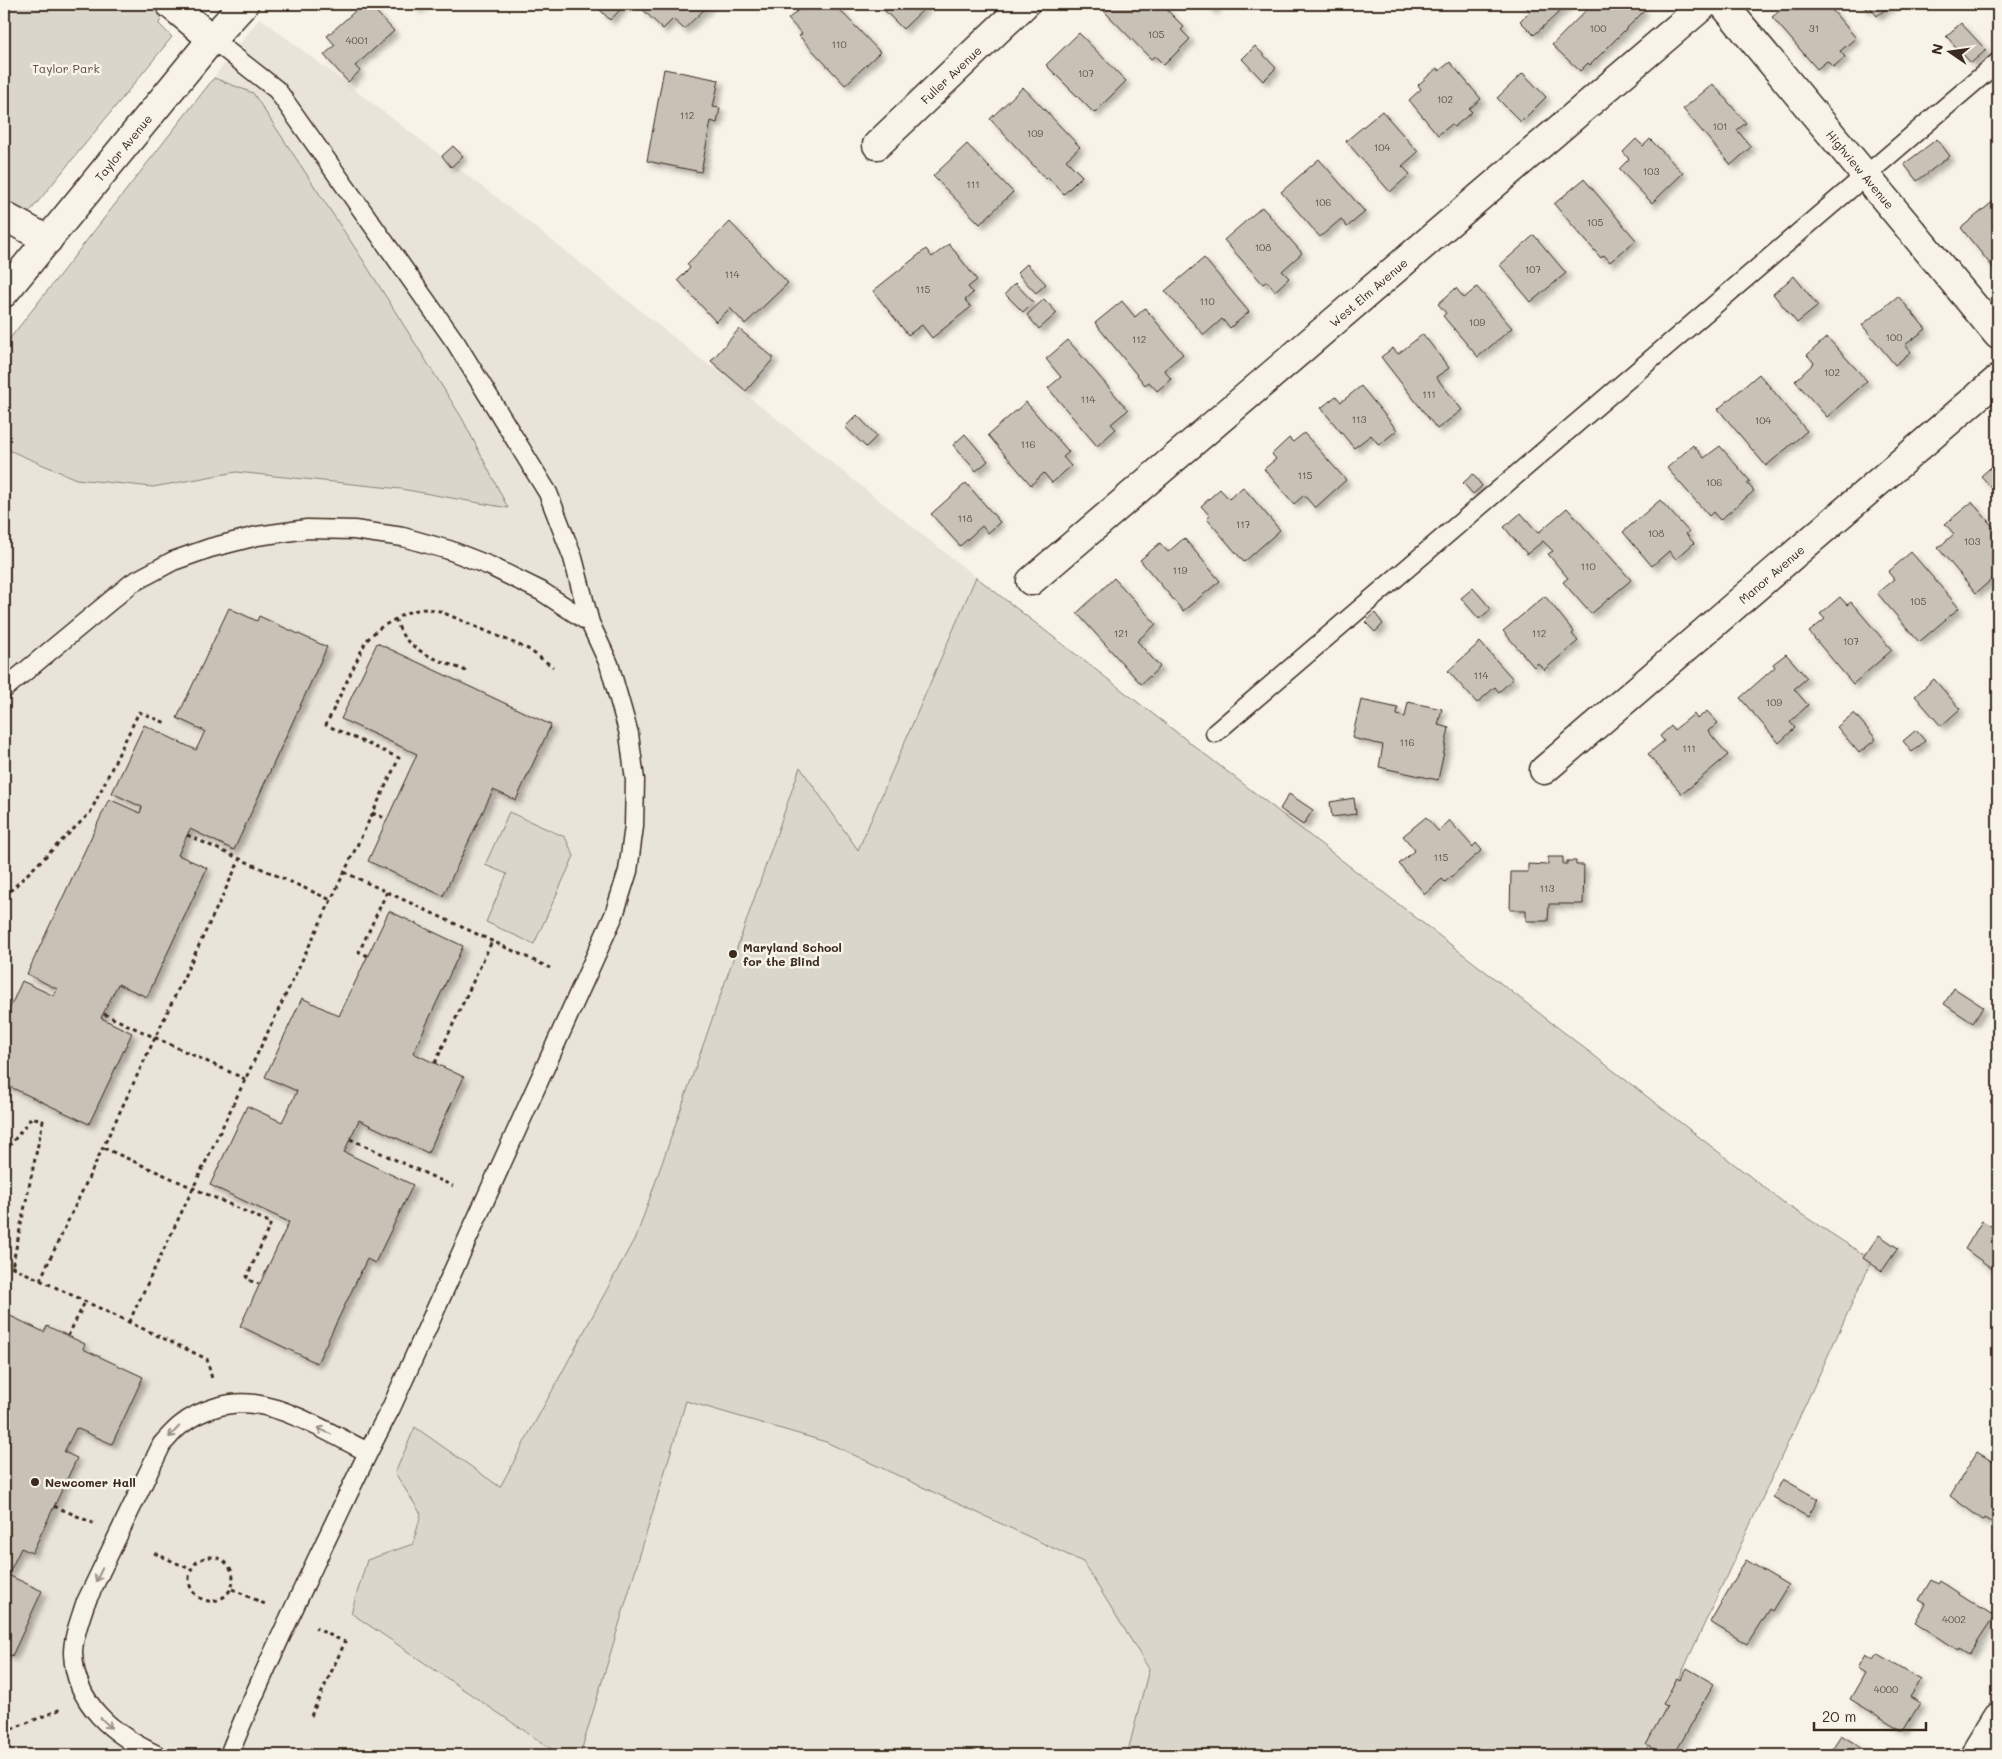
<svg xmlns="http://www.w3.org/2000/svg" width="2002" height="1759" viewBox="0 0 2002 1759" font-family="Mali,sans-serif">
<style>
.built{fill:#e9e4d9}
.green{fill:#dbd6cb;stroke:#8b8074}
.building{fill:#c8c1b6;stroke:#3b2a1e;filter:url(#shadow)}
.lines{fill:none;stroke-linecap:round;stroke-linejoin:round}
.lane-casing{stroke:#3b2a1e;stroke-width:21}
.street-casing{stroke:#3b2a1e;stroke-width:31}
.secondary-casing{stroke:#3b2a1e;stroke-width:31}
.path{stroke:#3b2a1e;stroke-width:3;stroke-dasharray:4 4;stroke-linecap:butt}
.lane{stroke:#f7f3e8;stroke-width:18}
.street{stroke:#f7f3e8;stroke-width:28}
.secondary{stroke:#f7f3e8;stroke-width:28}
.oneway{stroke:#998e83}
.poi-dot{fill:#3b2a1e;stroke:#f7f3e8;stroke-width:2}
.labels{text-anchor:middle;dominant-baseline:central;stroke-width:5;stroke-linejoin:round;paint-order:stroke}
.number-label{font-size:10px;fill:#5e5044}
.park-label{font-size:12px;fill:#5b4c41;stroke:#f7f3e8}
.street-label{font-size:12px;fill:#3b2a1e;stroke:#f7f3e8}
.poi-label{font-size:12px;font-weight:bold;fill:#3b2a1e;stroke:#f7f3e8;text-anchor:start}
</style>
<defs>
<filter id="shadow"><feDropShadow dx="4.5" dy="4.5" stdDeviation="2.5" flood-color="#0004"/></filter>
</defs>
<rect width="100%" height="100%" fill="#f7f3e8"/>
<filter id="ink" filterUnits="userSpaceOnUse"><feTurbulence type="fractalNoise" baseFrequency=".02" numOctaves="2"/><feDisplacementMap in="SourceGraphic" scale="10" xChannelSelector="R" yChannelSelector="G"/><feConvolveMatrix kernelMatrix="1 2 1 2 8 2 1 2 1" color-interpolation-filters="sRGB"/></filter>
<g filter="url(#ink)">
<path class="built" d="M260,18L521,216L1035,624L1138,702L1787,1205L1872,1260L1639,1755H4V346Z"/>
<path class="green" d="M4,4H166L159,24L172,37L28,214L4,199Z
M214,78L253,93L361,257L462,418L508,508L401,489L236,472L153,487L76,479L4,448V346Z
M976,577L1787,1205L1872,1260L1644,1755H1127L1149,1669L1083,1562L826,1442L686,1401L580,1755H560L351,1613L367,1560L413,1544L421,1514L395,1473L415,1427L500,1487L638,1232L800,767L858,850Z
M509,812L565,837L574,856L534,944L486,922L507,874L485,865Z"/>
<path class="building" d="M363,4H369L394,31L355,66L360,71L348,82L324,55L335,45L327,36Z
M412,4H423L417,9Z
M607,4H626L610,20L600,10Z
M647,4H710L684,29L673,19L663,29L642,9Z
M805,4H838L836,6L880,52L845,85L799,36L802,34L788,19Z
M878,4H929L903,29Z
M1112,4H1161L1184,27L1181,30L1190,39L1164,65L1155,56L1151,59L1104,11Z
M1207,4H1218L1212,10Z
M1523,4H1568L1534,35L1520,21L1530,11Z
M1592,4H1637L1644,11L1590,65L1588,63L1580,71L1552,45Z
M1788,4H1790L1795,9L1802,4H1827L1856,38L1840,51L1845,57L1833,67L1827,61L1817,69L1772,17Z
M1861,4H1892L1877,16L1870,7L1866,9Z
M1961,23L1986,50L1971,63L1946,36Z
M1079,33L1126,81L1094,113L1046,65Z
M1255,46L1276,68L1263,81L1242,59Z
M1450,62L1481,99L1469,109L1472,112L1454,127L1452,124L1438,135L1409,100L1421,89L1418,85L1437,68L1439,71Z
M664,69L719,80L713,107L720,108L717,123L711,121L701,172L647,161Z
M1523,73L1546,97L1521,122L1497,98Z
M1713,84L1746,123L1737,130L1751,147L1731,165L1683,109Z
M1023,87L1080,147L1066,160L1082,176L1064,194L1048,177L1046,179L990,119Z
M1382,111L1418,152L1402,166L1410,174L1390,192L1346,141Z
M1636,139L1643,146L1650,139L1683,173L1652,203L1619,169L1629,159L1623,152Z
M1937,139L1950,156L1917,181L1904,164Z
M967,144L1013,192L980,224L933,176Z
M453,146L463,156L451,167L442,156Z
M1319,159L1365,212L1347,227L1341,219L1320,237L1281,192Z
M1584,179L1636,240L1610,262L1604,255L1601,258L1554,204Z
M1996,199L1998,201V268L1995,270L1961,228Z
M1262,207L1302,253L1282,271L1289,278L1275,291L1267,281L1263,284L1224,240Z
M730,222L788,283L745,324L730,308L716,322L678,280L690,268L687,264Z
M1534,235L1566,273L1531,302L1500,265Z
M949,244L977,280L968,287L973,293L965,300L971,307L932,338L922,325L908,335L873,291L926,249L932,257Z
M1204,258L1249,312L1230,328L1222,319L1204,335L1165,291Z
M1027,264L1046,284L1036,293L1017,273Z
M1794,276L1818,306L1797,323L1773,294Z
M1015,283L1033,302L1023,312L1005,294Z
M1477,287L1512,328L1478,357L1443,316L1446,313L1438,304L1456,288L1464,298Z
M1898,296L1926,329L1905,345L1911,352L1895,365L1862,325Z
M1044,299L1057,313L1039,329L1027,315Z
M1122,301L1135,317L1145,308L1183,354L1164,370L1171,379L1157,391L1149,382L1145,385L1095,323Z
M739,329L774,358L746,391L711,361Z
M1423,334L1449,368L1436,377L1462,410L1437,429L1381,357L1393,348L1398,354Z
M1827,337L1867,381L1827,417L1795,381L1814,363L1807,355Z
M1068,340L1128,410L1111,424L1116,429L1097,446L1048,388L1061,377L1046,359Z
M1759,374L1807,431L1766,466L1718,409Z
M1361,386L1397,430L1379,445L1371,435L1354,448L1321,408L1336,396L1341,402Z
M1026,402L1069,452L1063,457L1071,466L1052,483L1044,473L1031,485L988,435Z
M857,415L877,436L866,447L845,427Z
M1304,433L1346,480L1315,508L1304,495L1294,504L1264,469L1276,459L1272,454L1289,438L1293,442Z
M965,434L988,461L976,471L953,445Z
M1693,445L1704,458L1720,446L1750,481L1747,483L1754,491L1720,520L1713,512L1709,516L1667,468Z
M1998,461V495L1981,476Z
M1473,474L1482,486L1473,494L1463,483Z
M966,483L1000,522L988,533L982,526L960,546L931,514Z
M1243,487L1280,530L1244,562L1207,519L1210,516L1201,506L1220,489L1229,499Z
M1660,500L1689,532L1686,534L1694,543L1676,559L1669,551L1652,566L1623,532Z
M1972,502L1998,533V574L1976,593L1938,548L1954,534L1945,524Z
M1567,508L1631,580L1591,614L1563,582L1568,578L1548,554L1553,551L1543,541L1527,554L1504,527L1521,513L1538,533Z
M1184,538L1220,581L1183,611L1140,560L1160,543L1168,552Z
M1911,552L1959,608L1919,642L1877,593L1894,579L1888,572Z
M1114,578L1156,624L1137,641L1160,667L1141,684L1077,613Z
M1473,588L1491,609L1479,619L1461,598Z
M1545,596L1574,632L1572,634L1578,641L1544,670L1538,663L1534,667L1503,631Z
M1840,597L1847,605L1851,602L1892,650L1853,684L1809,632L1825,619L1820,614Z
M229,608L257,621L259,616L327,647L234,850L190,829L178,855L207,868L147,997L118,984L101,1018L132,1033L89,1124L4,1084V1021L22,981L54,996L57,989L27,974L109,799L140,813L142,807L112,793L144,725L196,750L205,731L177,718Z
M1375,613L1383,624L1375,632L1365,622Z
M1480,642L1513,679L1499,692L1495,687L1477,703L1448,671Z
M377,643L551,725L516,800L493,790L443,896L368,861L417,754L341,719Z
M1786,654L1807,678L1794,689L1808,705L1790,722L1795,728L1779,743L1740,698L1775,667L1773,664Z
M1934,679L1960,709L1941,726L1915,696Z
M1361,700L1398,708L1397,715L1405,717L1408,702L1442,709L1438,725L1449,728L1438,780L1379,767L1383,745L1352,738Z
M1707,711L1718,723L1708,731L1728,755L1682,794L1648,754L1664,741L1660,736L1671,726L1674,730L1694,714L1697,719Z
M1854,713L1876,739L1859,753L1837,727Z
M1916,730L1925,741L1912,752L1903,741Z
M1289,794L1313,810L1303,825L1280,809Z
M1354,798L1356,814L1332,817L1330,802Z
M1426,817L1438,831L1449,820L1473,847L1476,843L1482,850L1445,882L1442,879L1425,894L1399,864L1415,850L1403,836Z
M1548,857H1563V864H1567V861H1576V865H1584L1583,904H1549L1548,921H1526V910H1510L1511,872H1528V864L1548,865Z
M389,911L463,946L413,1053L464,1077L428,1153L359,1120L344,1152L413,1185L375,1263L367,1259L317,1363L240,1326L289,1222L210,1185L247,1106L282,1122L297,1091L265,1077L302,998L339,1016Z
M1954,988L1983,1007L1973,1023L1944,1004Z
M1998,1092V1109L1990,1102Z
M1982,1221L1998,1230V1273L1965,1249Z
M1879,1235L1898,1248L1882,1271L1863,1258Z
M4,1313L44,1332L47,1326L85,1344L83,1349L143,1377L112,1444L76,1428L64,1452L77,1458L32,1553L21,1548L8,1575L42,1591L12,1656L4,1652Z
M1977,1452L1998,1465V1526L1984,1518L1983,1520L1950,1496Z
M1783,1479L1818,1499L1808,1517L1773,1497Z
M1746,1560L1788,1585L1772,1611L1769,1609L1747,1644L1710,1622Z
M1931,1580L1938,1584L1940,1581L1994,1616L1969,1654L1959,1648L1958,1650L1915,1622L1926,1604L1919,1600Z
M1877,1654L1921,1680L1910,1697L1920,1703L1903,1731L1850,1699L1865,1673L1857,1668L1865,1655L1873,1660Z
M1687,1668L1714,1684L1674,1755H1665L1646,1745L1667,1706L1663,1704L1677,1678L1680,1680Z
M1841,1735L1873,1755H1828Z"/>
<g class="lines">
<defs>
<path id="lane" d="M212,39L277,90L456,343L548,493L573,558L590,623
M4,689L132,583L173,561L210,548L257,536L307,529L354,530L403,537L449,550L490,566L541,591L590,623L609,664L629,734L635,780L634,826L628,871L614,915L391,1408C364,1458 341,1510 316,1561C286,1625 255,1689 229,1755
M1215,733L1998,62
M157,1755C114,1735 75,1705 73,1653C73,1637 80,1620 85,1604L162,1444C168,1438 174,1430 181,1425C201,1409 229,1401 254,1404C289,1408 335,1436 368,1452"/>
<g id="street">
<path d="M170,4L212,39"/>
<path id="s1" d="M1723,4L1998,335"/>
<path id="s2" d="M877,145L1025,4"/>
<path d="M4,216L48,240"/>
<path id="s3" d="M1031,581L1705,4"/>
<path id="s4" d="M1544,770L1998,379"/>
<path d="M1974,1755L1998,1716"/>
</g>
<g id="secondary">
<path id="s5" d="M4,293L212,39L244,4"/>
</g>
</defs>
<use href="#lane" class="lane-casing"/>
<use href="#street" class="street-casing"/>
<use href="#secondary" class="secondary-casing"/>
<path class="path" d="M395,619C398,624 400,632 404,637C418,655 445,662 466,671
M372,813L387,819
M187,835L331,900
M344,872L550,968
M4,897L90,813L139,712L166,723
M368,956L359,952L387,892
M104,1014L245,1079
M435,1063L492,941
M350,1139L453,1186
M104,1148L271,1223L246,1279L259,1284
M4,1153L32,1117L43,1121L12,1267
M4,1263L207,1359L212,1379
M40,1280L240,859
M129,1322L399,758L326,725L366,641L378,629L406,613L421,609L437,610L528,649L553,667
M68,1336L85,1302
M54,1506L93,1523
M154,1553L190,1569
M189 1579a22 22 0 1 1 44 0a22 22 0 1 1-44 0Z
M232,1589L265,1604
M311,1716L345,1642L315,1628
M4,1732L61,1709"/>
<use href="#lane" class="lane"/>
<use href="#street" class="street"/>
<use href="#secondary" class="secondary"/>
</g>
<defs><path id="oneway-shaft" d="M-6 0H5M1.5-3L5.5 0L1.5 3" fill="none" stroke-width="1.6" stroke-linecap="round" stroke-linejoin="round" transform="scale(1.25)"/></defs>
<g class="oneway">
<use href="#oneway-shaft" transform="translate(324 1431) rotate(-155)"/>
<use href="#oneway-shaft" transform="translate(174 1432) rotate(133)"/>
<use href="#oneway-shaft" transform="translate(99 1575) rotate(115)"/>
<use href="#oneway-shaft" transform="translate(106 1723) rotate(43)"/>
</g>
</g>
<g class="poi-dot">
<circle cx="733" cy="954" r="5"/>
<circle cx="35" cy="1482" r="5"/>
</g>
<g class="labels">
<g class="number-label">
<text x="1598" y="28">100</text>
<text x="1814" y="28">31</text>
<text x="1156" y="34">105</text>
<text x="357" y="40">4001</text>
<text x="839" y="44">110</text>
<text x="1086" y="73">107</text>
<text x="1445" y="99">102</text>
<text x="687" y="115">112</text>
<text x="1720" y="126">101</text>
<text x="1035" y="133">109</text>
<text x="1382" y="147">104</text>
<text x="1651" y="171">103</text>
<text x="973" y="184">111</text>
<text x="1323" y="202">106</text>
<text x="1595" y="222">105</text>
<text x="1263" y="247">108</text>
<text x="1533" y="269">107</text>
<text x="732" y="274">114</text>
<text x="923" y="289">115</text>
<text x="1207" y="301">110</text>
<text x="1477" y="322">109</text>
<text x="1894" y="337">100</text>
<text x="1139" y="339">112</text>
<text x="1832" y="372">102</text>
<text x="1429" y="394">111</text>
<text x="1088" y="399">114</text>
<text x="1359" y="419">113</text>
<text x="1763" y="420">104</text>
<text x="1028" y="444">116</text>
<text x="1305" y="475">115</text>
<text x="1714" y="482">106</text>
<text x="965" y="518">118</text>
<text x="1243" y="524">117</text>
<text x="1656" y="533">108</text>
<text x="1972" y="541">103</text>
<text x="1588" y="566">110</text>
<text x="1180" y="570">119</text>
<text x="1918" y="601">105</text>
<text x="1121" y="633">121</text>
<text x="1539" y="633">112</text>
<text x="1851" y="641">107</text>
<text x="1481" y="675">114</text>
<text x="1774" y="702">109</text>
<text x="1407" y="742">116</text>
<text x="1689" y="748">111</text>
<text x="1441" y="857">115</text>
<text x="1547" y="888">113</text>
<text x="1954" y="1619">4002</text>
<text x="1886" y="1689">4000</text>
</g>
<g class="park-label">
<text x="66" y="68">Taylor Park</text>
</g>
<g class="street-label">
<text stroke="none"><textPath href="#s2" startOffset="102">Fuller Avenue</textPath></text>
<text stroke="none"><textPath href="#s5" startOffset="188">Taylor Avenue</textPath></text>
<text stroke="none"><textPath href="#s1" startOffset="215">Highview Avenue</textPath></text>
<text stroke="none"><textPath href="#s3" startOffset="444">West Elm Avenue</textPath></text>
<text stroke="none"><textPath href="#s4" startOffset="300">Manor Avenue</textPath></text>
</g>
<g class="poi-label">
<text x="743" y="947">Maryland School<tspan x="743" dy="14">for the Blind</tspan></text>
<text x="45" y="1482">Newcomer Hall</text>
</g>
</g>
<rect width="2002" height="1759" fill="none" stroke="#f7f3e8" stroke-width="20"/>
<rect x="10" y="10" width="1982" height="1739" fill="none" stroke="#3b2a1e" stroke-width="2" filter="url(#ink)"/>
<g transform="translate(1950 52) rotate(283)" stroke="#f7f3e8" stroke-width="4" paint-order="stroke">
<path d="M0-4L9 19L0 12L-9 19Z" fill="#3b2a1e"/>
<text y="-8" font-size="14" font-weight="bold" text-anchor="middle" fill="#3b2a1e">N</text>
</g>
<path d="M1814 1722v8h112v-8" fill="none" stroke="#3b2a1e" stroke-width="2.5"/>
<text x="1822" y="1722" font-size="15" fill="#3b2a1e" stroke="#f7f3e8" stroke-width="4" paint-order="stroke">20 m</text>
</svg>
